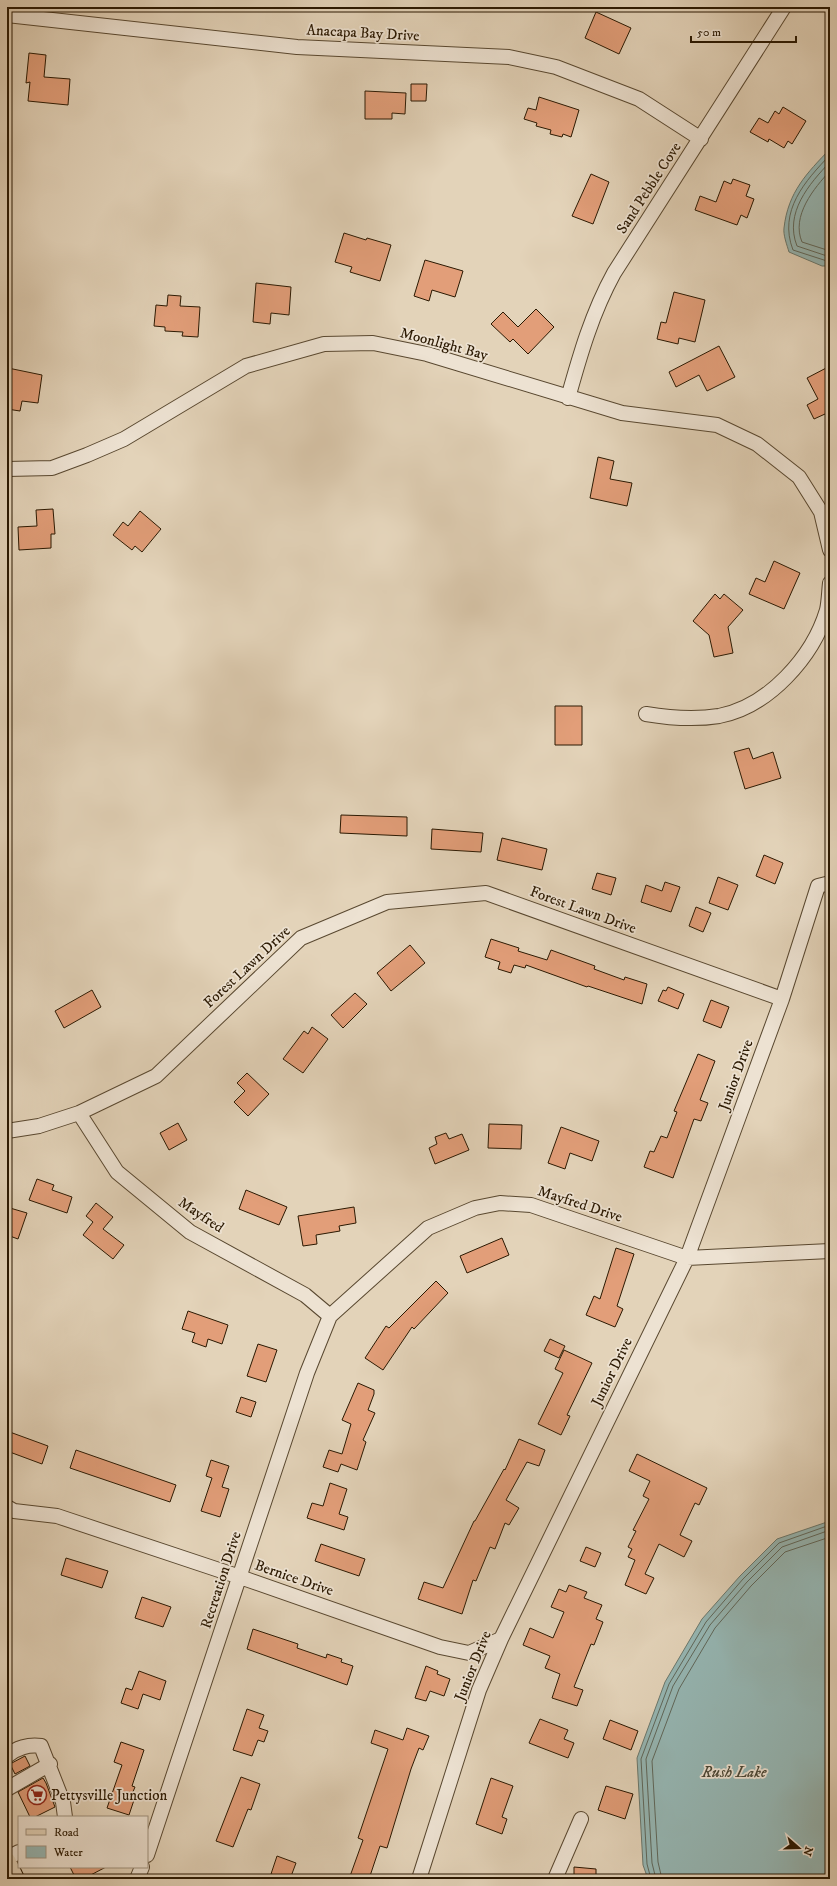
<svg xmlns="http://www.w3.org/2000/svg" width="837" height="1886" viewBox="0 0 837 1886" font-family="'IM FELL DW Pica',serif">
<style>
.water{fill:#96b7b4;stroke:#6b786d}
.lines{fill:none;stroke-linecap:round;stroke-linejoin:round}
.shore{stroke:#60685b;stroke-width:1}
.building{fill:#e29e79;stroke:#2b1902}
.minor-casing{stroke:#594830;stroke-width:16}
.major-casing{stroke:#2b1902;stroke-width:20}
.minor{stroke:#ede2d2;stroke-width:14}
.major{stroke:#e3d3b9;stroke-width:18}
.labels{text-anchor:middle;dominant-baseline:central;stroke-width:3.5;stroke-linejoin:round;paint-order:stroke}
.street-label{font-size:15px;fill:#2b1902;stroke:#ede2d2}
.poi-label{font-size:15px;fill:#2b1902;stroke:#ede2d2;text-anchor:start}
.water-label{font-size:16px;font-style:italic;fill:#4b4837;stroke:#ede2d2}
</style>
<rect width="100%" height="100%" fill="#e3d3b9"/>
<filter id="stains"><feTurbulence type="fractalNoise" baseFrequency=".005" numOctaves="4"/><feColorMatrix values="0 0 0 0 .2 0 0 0 0 .09 0 0 0 0 .02 0 0 0 .5 -.17"/></filter>
<radialGradient id="worn" r=".72"><stop offset=".6" stop-color="#630" stop-opacity="0"/><stop offset="1" stop-color="#630" stop-opacity=".3"/></radialGradient>
<path class="water" d="M830,149V266H822L789,252C787,245 783,235 784,228C788,192 807,173 830,149Z
M830,1521V1879H648L643,1865L637,1758L665,1682L702,1619L740,1576L777,1539Z"/>
<g class="lines">
<path class="shore" d="M830,155C805,181 778,211 793,250L830,262
M830,162C809,184 784,213 797,246L830,257
M830,171C814,188 791,216 802,242L830,251
M651,1879L647,1864L641,1759L669,1684L706,1622L743,1579L779,1543L830,1525
M656,1879L652,1863L646,1759L673,1686L710,1625L747,1582L782,1547L830,1530
M662,1879L658,1862L652,1761L679,1689L715,1628L751,1586L785,1552L830,1537"/>
</g>
<path class="building" d="M596,12L631,28L619,54L585,38Z
M29,53L46,55L44,77L70,79L68,105L28,101L30,82L26,83Z
M411,84H427L426,101H411Z
M365,91L406,93L405,114L392,113V119H365Z
M539,97L579,110L571,137L563,134L562,137L550,134L551,130L536,126L537,123L524,119L528,108L536,110Z
M783,107L806,121L792,144L788,141L784,148L769,139L768,142L750,132L759,118L768,123L775,111L779,114Z
M591,174L609,182L593,224L572,216Z
M733,179L750,185L746,196L754,199L747,218L741,215L737,225L695,210L700,196L716,202L724,181L731,184Z
M344,233L366,240L367,238L391,245L380,281L350,272L352,267L335,262Z
M425,260L463,271L455,297L432,290L429,301L414,296Z
M256,283L291,287L289,315L271,313L270,324L253,322Z
M674,292L705,300L695,342L679,338L678,344L657,339L661,322L666,323Z
M168,295L181,296L180,306L200,307L198,337L182,336L183,332L165,331V327L154,326L156,305L167,306Z
M536,309L554,327L528,354L513,339L510,342L491,324L503,312L518,327Z
M719,346L735,377L707,391L699,375L676,387L669,372Z
M830,366V423L825,414L814,419L807,405L818,399L807,378Z
M8,368L42,375L38,403L22,401L20,411L7,409Z
M598,457L614,461L610,479L632,483L627,506L590,498Z
M53,509L55,534H51V548L19,550L18,527L37,526L36,510Z
M140,511L161,529L142,552L135,546L132,550L113,535L123,522L128,526Z
M774,561L800,573L784,609L749,594L756,578L765,582Z
M715,594L720,599L724,594L743,610L728,627L733,653L714,657L709,635L693,621Z
M555,706H582V745H555Z
M749,748L753,759L773,752L781,778L745,789L734,752Z
M341,815L407,817V836L340,833Z
M432,829L483,833L481,852L431,849Z
M502,838L547,849L542,870L497,860Z
M764,855L783,863L775,884L756,876Z
M597,873L616,878L611,895L592,889Z
M718,877L738,885L728,910L709,903Z
M665,882L680,887L671,912L641,902L646,885L662,891Z
M696,907L711,913L703,932L689,926Z
M491,939L519,948L518,951L547,960L551,950L595,966L594,969L624,980L625,977L647,984L642,1004L588,986L587,987L526,965L525,968L514,965L511,973L498,969L500,962L485,957Z
M410,945L425,963L391,991L377,973Z
M668,987L684,994L678,1009L658,1001L663,990L666,991Z
M92,990L101,1007L64,1028L55,1011Z
M355,993L367,1004L343,1028L331,1015Z
M711,1000L729,1007L721,1028L703,1021Z
M312,1027L328,1039L303,1073L283,1059L304,1031L308,1034Z
M698,1054L715,1061L700,1100L708,1103L701,1121L694,1119L673,1178L644,1167L650,1151L654,1152L661,1136L667,1138L677,1112L674,1111Z
M247,1073L269,1094L248,1116L234,1102L245,1091L237,1083Z
M178,1123L187,1140L169,1150L160,1133Z
M489,1124L522,1125L521,1149L488,1148Z
M561,1127L599,1141L592,1161L570,1153L565,1169L548,1163Z
M446,1133L449,1139L462,1134L469,1150L435,1164L429,1148L437,1144L435,1137Z
M37,1179L54,1185L52,1190L72,1197L67,1213L29,1200Z
M246,1190L287,1207L279,1225L239,1209Z
M96,1203L113,1217L103,1229L124,1245L113,1259L83,1235L93,1222L86,1216Z
M354,1207L356,1223L339,1226L340,1231L316,1235L317,1244L303,1246L298,1216Z
M10,1208L27,1213L18,1239L7,1235V1217Z
M502,1238L509,1255L467,1273L460,1256Z
M616,1248L634,1254L617,1306L623,1309L615,1327L586,1315L594,1296L600,1299Z
M436,1281L448,1293L414,1329L412,1327L383,1370L365,1358L386,1326L389,1328Z
M188,1311L228,1325L222,1344L208,1339L206,1347L192,1342L195,1333L182,1329Z
M550,1339L565,1346L559,1358L544,1351Z
M258,1344L277,1350L266,1382L247,1376Z
M564,1350L592,1363L567,1415L570,1416L561,1435L538,1424L563,1373L555,1369Z
M358,1383L374,1390V1394L368,1410L375,1413L363,1440L366,1442L357,1470L341,1464L338,1472L323,1467L329,1450L342,1454L351,1424L342,1420Z
M241,1397L256,1402L251,1417L236,1412Z
M7,1431L48,1446L42,1464L7,1451Z
M519,1439L545,1450L539,1466L527,1462L506,1500L519,1508L509,1525L505,1523L495,1549L490,1547L476,1581L473,1580L462,1614L418,1599L424,1582L443,1588L474,1521H475L504,1469L505,1470Z
M76,1450L176,1485L170,1502L70,1468Z
M637,1454L707,1488L699,1505L695,1503L680,1535L692,1541L684,1557L659,1544L645,1574L654,1578L646,1594L625,1585L635,1560L628,1557L632,1549L628,1547L636,1531L633,1530L649,1499L643,1496L650,1481L629,1471Z
M211,1460L229,1466L222,1487L229,1489L220,1517L201,1511L212,1478L206,1476Z
M330,1483L347,1489L339,1514L348,1517L344,1530L307,1518L312,1503L323,1506Z
M321,1544L365,1559L359,1576L315,1561Z
M586,1547L601,1553L595,1567L580,1561Z
M66,1558L108,1571L102,1588L61,1575Z
M569,1585L587,1592L584,1598L602,1605L596,1619L603,1622L594,1645L591,1644L574,1687L583,1690L577,1706L552,1698L560,1674L545,1668L550,1656L523,1645L530,1628L553,1638L564,1612L551,1607L559,1589L566,1592Z
M142,1597L171,1607L163,1627L135,1618Z
M253,1629L298,1644L297,1648L326,1658L327,1654L342,1659L341,1662L353,1666L347,1685L247,1649Z
M426,1666L438,1671L437,1674L450,1679L444,1696L430,1691L426,1701L415,1698Z
M139,1671L166,1681L160,1700L143,1694L138,1709L121,1703L126,1688L132,1690Z
M247,1709L264,1715L259,1728L268,1731L264,1742L258,1740L252,1756L233,1750Z
M540,1719L568,1730L564,1739L574,1743L568,1758L529,1743Z
M610,1720L638,1731L631,1750L603,1739Z
M407,1728L429,1736L423,1750L419,1748L411,1769L387,1848L380,1846L369,1879H349L363,1840L358,1838L388,1749L371,1743L375,1730L403,1740Z
M121,1742L144,1750L132,1786L135,1787L130,1799L134,1800L129,1815L107,1808L122,1765L114,1762Z
M25,1756L30,1766L15,1774L10,1764Z
M241,1777L260,1784L251,1810L248,1809L233,1847L216,1841Z
M43,1778L46,1783L55,1807L35,1817H30L18,1792Z
M491,1778L513,1786L502,1817L507,1819L502,1834L476,1824Z
M606,1786L633,1794L625,1819L598,1810Z
M277,1856L296,1863L290,1879L271,1874Z
M70,1867H106L83,1879H76Z
M574,1867L596,1869V1879H574Z"/>
<g class="lines">
<defs>
<path id="minor" d="M7,15L297,47L509,57L556,67L639,99L701,139
M568,398C580,355 592,313 614,273L784,7
M7,469L52,468L87,455L124,439L246,366L324,344L373,343L427,354L622,413L717,425L757,444L799,477L821,512L830,550
M646,714C670,718 694,720 719,716C768,707 813,657 827,610C829,601 829,591 830,583
M79,1113L117,1172L190,1232L305,1295L330,1316
M7,1131L39,1126L79,1113L156,1076L301,938L387,902L486,893L782,999
M7,1507L14,1511L57,1516L240,1577L440,1647L469,1653L501,1639
M7,1756C16,1748 29,1744 41,1746L63,1802L65,1817
M7,1789L50,1764
M147,1855L307,1373L330,1316L428,1228L475,1208L500,1203L531,1205L687,1258L830,1251
M7,1858L19,1852
M137,1879L142,1867
M419,1879L479,1690L501,1639L687,1258L782,999L818,886L830,883
M555,1879L581,1819"/>
<path id="major" d="M7,1862L15,1879"/>
</defs>
<use href="#minor" class="minor-casing"/>
<use href="#major" class="major-casing"/>
<use href="#minor" class="minor"/>
<use href="#major" class="major"/>
</g>
<defs>
<symbol id="supermarket-ring" viewBox="-11 -11 22 22"><circle r="9.5" fill="#ede2d2" stroke="#8f2418" stroke-width="1.5"/><path d="M-6-5.5h2.5l.6 2H6L4.5 2H-2.5L-4.4-4H-6ZM-1.5 3.2a1.3 1.3 0 1 0 .1 0ZM3 3.2a1.3 1.3 0 1 0 .1 0Z" fill="#8f2418"/></symbol>
</defs>
<g fill-rule="evenodd">
<use href="#supermarket-ring" x="26" y="1784" width="22" height="22"/>
</g>
<g class="labels">
<g class="street-label">
<text transform="translate(363 33) rotate(3)">Anacapa Bay Drive</text>
<text transform="translate(649 188) rotate(-57)">Sand Pebble Cove</text>
<text transform="translate(444 344) rotate(15)">Moonlight Bay</text>
<text transform="translate(583 910) rotate(20)">Forest Lawn Drive</text>
<text transform="translate(247 967) rotate(-43)">Forest Lawn Drive</text>
<text transform="translate(736 1075) rotate(-70)">Junior Drive</text>
<text transform="translate(580 1204) rotate(18)">Mayfred Drive</text>
<text transform="translate(201 1215) rotate(34)">Mayfred</text>
<text transform="translate(612 1372) rotate(-64)">Junior Drive</text>
<text transform="translate(294 1578) rotate(19)">Bernice Drive</text>
<text transform="translate(221 1580) rotate(-72)">Recreation Drive</text>
<text transform="translate(473 1666) rotate(-68)">Junior Drive</text>
</g>
<g class="poi-label">
<text x="51" y="1795">Pettysville Junction</text>
</g>
<g class="water-label">
<text x="734" y="1772">Rush Lake</text>
</g>
</g>
<rect width="837" height="1886" fill="none" stroke="#e3d3b9" stroke-width="24"/>
<rect x="8" y="8" width="821" height="1870" fill="none" stroke="#2b1902" stroke-width="2"/>
<rect x="12" y="12" width="813" height="1862" fill="none" stroke="#2b1902"/>
<rect x="18" y="1816" width="130" height="52" fill="#ede2d2" stroke="#9f927f"/>
<rect x="26" y="1829" width="20" height="6" fill="#e3d3b9" stroke="#9f927f"/>
<text x="54" y="1836" font-size="12" fill="#2b1902">Road</text>
<rect x="26" y="1846" width="20" height="12" fill="#96b7b4" stroke="#9f927f"/>
<text x="54" y="1856" font-size="12" fill="#2b1902">Water</text>
<g transform="translate(799 1848) rotate(110)" stroke="#ede2d2" stroke-width="3" paint-order="stroke">
<path d="M0-3L7 15L0 10L-7 15Z" fill="#2b1902"/>
<text y="-6" font-size="11" font-weight="bold" text-anchor="middle" fill="#2b1902">N</text>
</g>
<path d="M691 36v6h105v-6" fill="none" stroke="#2b1902" stroke-width="2"/>
<text x="697" y="36" font-size="12" fill="#2b1902" stroke="#ede2d2" stroke-width="3" paint-order="stroke">50 m</text>
<rect width="100%" height="100%" filter="url(#stains)"/>
<rect width="100%" height="100%" fill="url(#worn)"/>
</svg>
